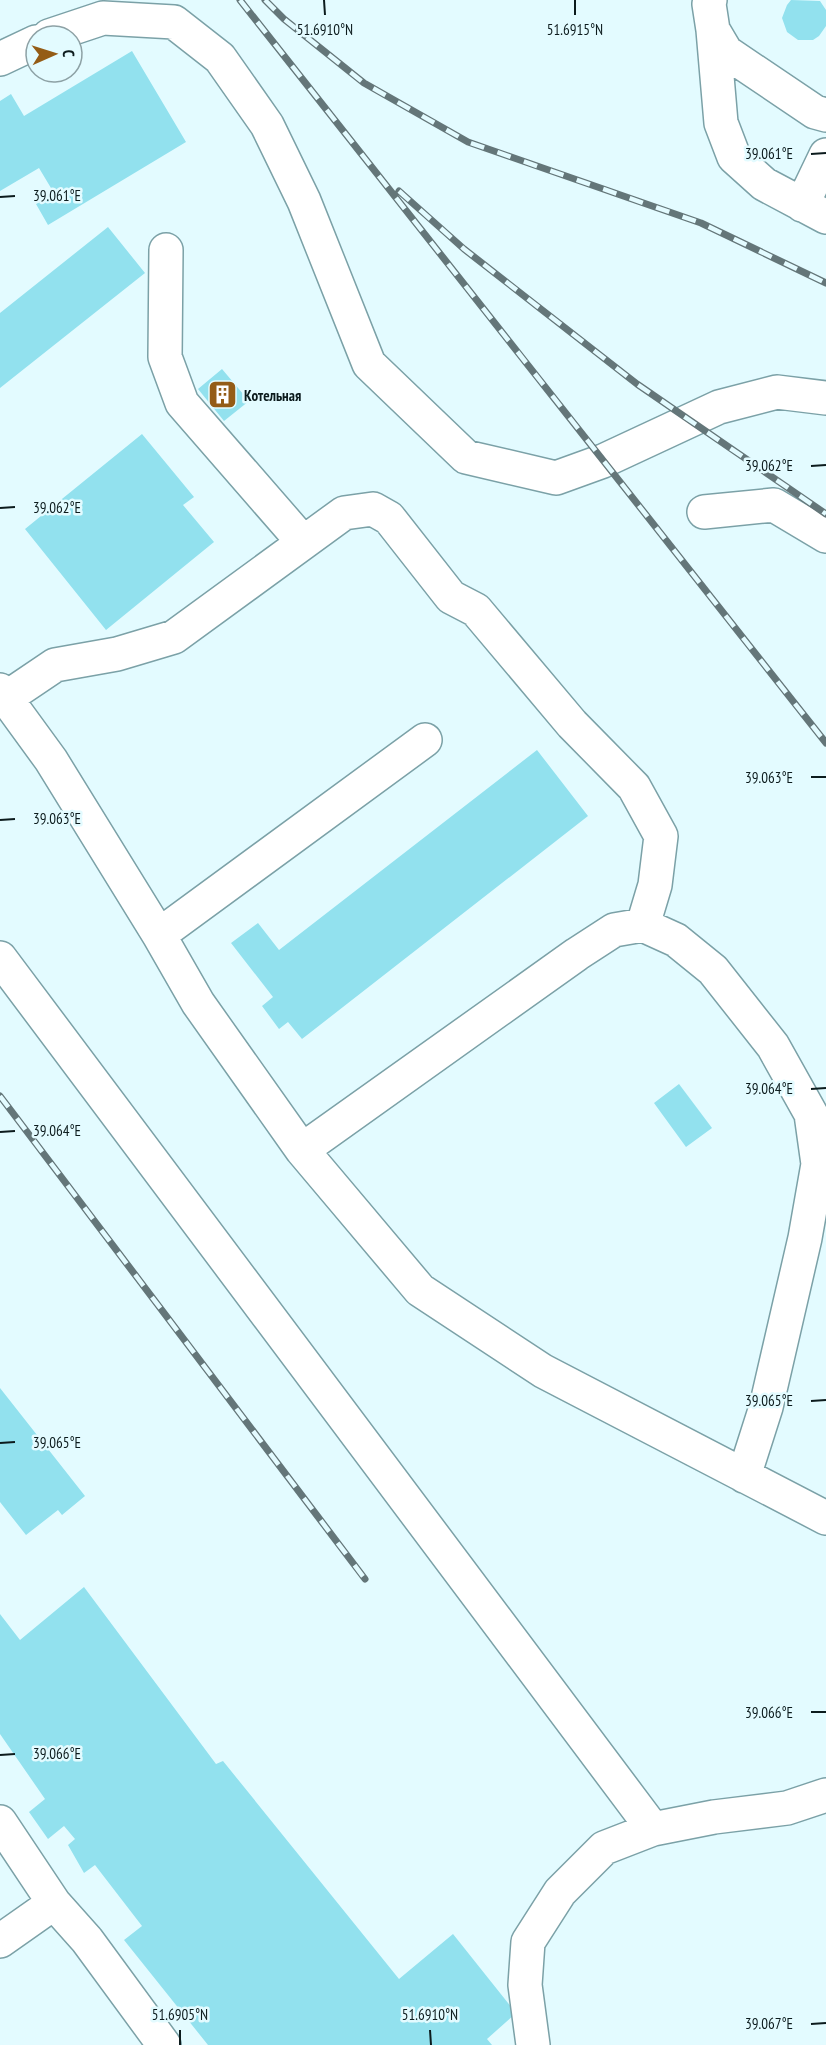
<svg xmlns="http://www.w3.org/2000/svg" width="826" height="2045" viewBox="0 0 826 2045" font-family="'PT Sans Narrow',sans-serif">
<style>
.building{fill:#92e1ee}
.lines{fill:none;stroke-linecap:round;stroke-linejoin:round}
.minor-casing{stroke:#7ba1a7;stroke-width:36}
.minor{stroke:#fff;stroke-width:33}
.rail-casing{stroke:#647679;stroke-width:7}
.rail{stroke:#e3fbff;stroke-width:4.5;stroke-dasharray:14;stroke-linecap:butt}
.ticks{fill:none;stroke:#0c1b1d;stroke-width:2}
.labels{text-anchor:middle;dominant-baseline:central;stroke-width:5;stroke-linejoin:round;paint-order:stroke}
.poi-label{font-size:15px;font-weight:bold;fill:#0c1b1d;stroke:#e3fbff;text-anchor:start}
.ticks-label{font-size:15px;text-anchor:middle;fill:#0c1b1d;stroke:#e3fbff;stroke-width:5;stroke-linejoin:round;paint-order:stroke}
</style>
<rect width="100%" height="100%" fill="#e3fbff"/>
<path class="building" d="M791,0L820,1L826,10V26L819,36L813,40H798L787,32L782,18L787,5Z
M132,51L186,142L48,225L36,204L54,193L39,168L0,191V101L11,94L24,116Z
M108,227L145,273L0,388V313Z
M222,369L249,401L224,421L198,389Z
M142,434L194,497L183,505L214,542L106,630L25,529Z
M537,750L588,816L302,1039L288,1022L279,1029L262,1006L273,997L231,943L258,923L279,950Z
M679,1084L712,1128L686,1147L654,1103Z
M0,1388L85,1496L62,1515L58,1510L26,1535L0,1502Z
M84,1587L216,1764L223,1761L399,1979L453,1934L516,2013L487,2039L492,2045H208L124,1940L142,1926L95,1865L84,1873L68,1845L75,1839L64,1826L48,1839L29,1812L45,1799L0,1734V1614L20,1640Z"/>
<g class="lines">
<defs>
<path id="minor" d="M710,0L709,4L713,30L726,52L815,112L826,115
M713,30L721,123L734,157L764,184L826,217
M49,36L103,18L174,22L220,58L267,125L304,201L369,364L466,457L556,478L603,461L719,407L777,392L826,398
M0,59L36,42
M802,205L826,155
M166,250L165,357L182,403L303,542
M704,512L774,505L826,536
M0,690L51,760L159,935L198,1003L302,1150L420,1290L543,1371L826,1518
M6,698L55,665L117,654L174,637L344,513L373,509L389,518L451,597L476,610L572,724L634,787L661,836L655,885L643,925
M159,935L425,740
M0,958L653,1829
M302,1150L577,954L614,930L643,925L676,940L713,970L773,1046L811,1114L818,1164L805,1238L766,1407L744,1476
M0,1822L54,1903L87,1940L164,2045
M0,1941L54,1903
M533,2045L525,1985L528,1942L560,1892L604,1848L653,1829L714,1817L787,1808L826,1795"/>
</defs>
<use href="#minor" class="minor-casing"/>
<use href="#minor" class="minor"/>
<defs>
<path id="rail" d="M240,0L826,743
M265,0L284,19L364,83L468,142L701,223L826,283
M399,191L464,249L637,384L826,514
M0,1096L365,1579"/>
</defs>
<use href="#rail" class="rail-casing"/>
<use href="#rail" class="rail"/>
</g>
<path class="ticks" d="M324,0L325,15M575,0V15M811,154L826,153M0,197L15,196M811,466L826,465M0,508L15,507M811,777H826M0,820L15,819M811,1089L826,1088M0,1132L15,1131M811,1401L826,1400M0,1443L15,1442M811,1712H826M0,1755L15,1754M811,2024L826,2023M180,2030V2045M430,2030L431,2045"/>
<defs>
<symbol id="building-square" viewBox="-11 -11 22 22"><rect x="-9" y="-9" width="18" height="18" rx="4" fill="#945c16" stroke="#e3fbff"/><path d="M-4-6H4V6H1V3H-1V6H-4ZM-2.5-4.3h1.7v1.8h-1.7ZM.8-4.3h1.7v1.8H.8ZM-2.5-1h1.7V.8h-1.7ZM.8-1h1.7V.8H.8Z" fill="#fff"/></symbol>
</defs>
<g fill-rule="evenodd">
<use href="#building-square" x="206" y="378" width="33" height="33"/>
</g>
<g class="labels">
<g class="poi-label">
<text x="244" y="395">Котельная</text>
</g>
</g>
<g class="ticks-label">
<text x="325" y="35">51.6910°N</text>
<text x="575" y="35">51.6915°N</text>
<text x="769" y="159">39.061°E</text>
<text x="57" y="201">39.061°E</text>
<text x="769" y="471">39.062°E</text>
<text x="57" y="513">39.062°E</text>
<text x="769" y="783">39.063°E</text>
<text x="57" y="824">39.063°E</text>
<text x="769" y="1094">39.064°E</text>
<text x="57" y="1136">39.064°E</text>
<text x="769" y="1406">39.065°E</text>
<text x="57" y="1448">39.065°E</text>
<text x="769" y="1718">39.066°E</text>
<text x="57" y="1759">39.066°E</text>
<text x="180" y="2020">51.6905°N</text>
<text x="430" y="2020">51.6910°N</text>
<text x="769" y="2029">39.067°E</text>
</g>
<g transform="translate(54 54) rotate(87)"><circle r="28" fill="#e3fbff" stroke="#8da1a5" stroke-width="1.5"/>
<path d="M0-4.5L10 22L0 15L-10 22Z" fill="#945c16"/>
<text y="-9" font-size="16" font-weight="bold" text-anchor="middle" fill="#0c1b1d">С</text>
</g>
</svg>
